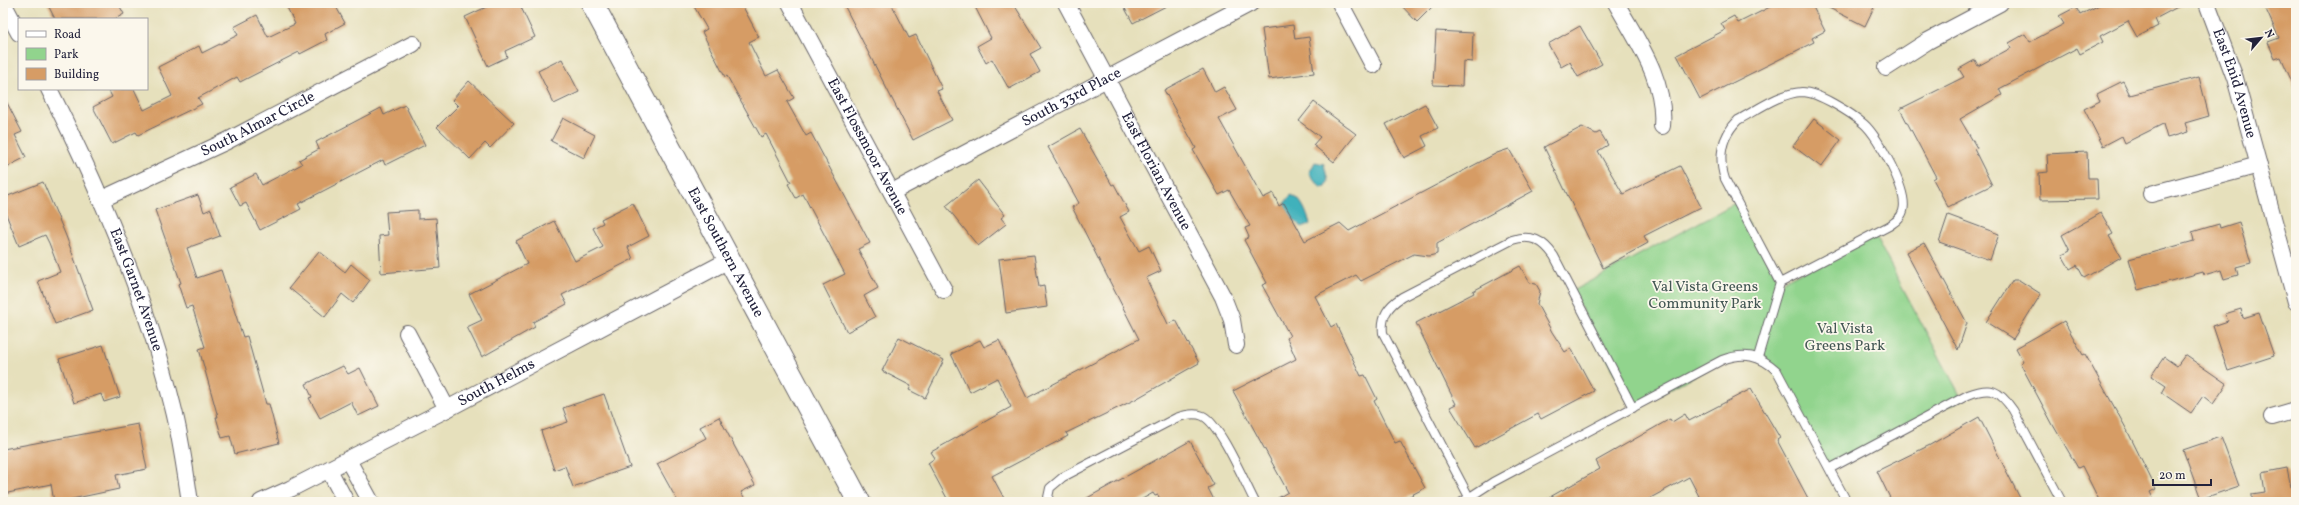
<svg xmlns="http://www.w3.org/2000/svg" width="2299" height="505" viewBox="0 0 2299 505" font-family="Vollkorn,serif">
<style>
.green{fill:#91d48d;stroke:#5a7b64}
.water{fill:#41b1bb;stroke:#326a7b}
.building{fill:#d69c65}
.lines{fill:none;stroke-linecap:round;stroke-linejoin:round}
.lane-casing{stroke:#676468;stroke-width:10}
.street-casing{stroke:#676468;stroke-width:18}
.secondary-casing{stroke:#676468;stroke-width:24}
.lane{stroke:#fff;stroke-width:8}
.street{stroke:#fff;stroke-width:16}
.secondary{stroke:#fff;stroke-width:22}
.labels{text-anchor:middle;dominant-baseline:central;stroke-width:3.5;stroke-linejoin:round;paint-order:stroke}
.street-label{font-size:15px;fill:#22223b;stroke:#fbf7ec}
.park-label{font-size:15px;fill:#435754;stroke:#fbf7ec}
</style>
<rect width="100%" height="100%" fill="#fbf7ec"/>
<filter id="ink" filterUnits="userSpaceOnUse"><feTurbulence type="fractalNoise" baseFrequency=".025" numOctaves="2"/><feDisplacementMap in="SourceGraphic" scale="8" xChannelSelector="R" yChannelSelector="G"/><feConvolveMatrix kernelMatrix="1 2 1 2 8 2 1 2 1" color-interpolation-filters="sRGB"/></filter>
<filter id="wash" filterUnits="userSpaceOnUse"><feTurbulence type="fractalNoise" baseFrequency=".012" numOctaves="4" result="noise"/><feDisplacementMap in="SourceGraphic" scale="16" xChannelSelector="R" yChannelSelector="G"/><feGaussianBlur stdDeviation="0.9" result="paint"/><feColorMatrix in="noise" values="0 0 0 0 0 0 0 0 0 0 0 0 0 0 0 0 0 1.4 0 .05"/><feComposite in="paint" operator="in"/></filter>
<g filter="url(#wash)">
<rect width="100%" height="100%" fill="#e6e0bc"/>
<path class="green" d="M1737,202L1780,283L1874,234L1962,399L1831,468L1767,361L1732,356L1633,408L1572,291Z"/>
<path class="water" d="M1315,162L1324,164L1328,182L1326,187L1321,188L1309,173Z
M1291,195C1302,198 1307,214 1310,224L1303,228L1288,214L1283,205Z"/>
<g id="blocks">
<path class="building" d="M47,3H118L124,14L115,19H55Z
M285,3H334L345,23L325,34L327,40L300,54L299,52L240,82L237,77L198,98L202,104L138,135L136,132L112,144L93,107L112,97L108,89H134L144,110L172,96L158,67L199,46L202,53L238,35L234,27L257,15L268,37L295,24Z
M495,3H519L535,37L505,51L507,57L488,66L465,17Z
M692,3H741L759,37L749,42L766,76L778,70L794,98L787,102L806,136L811,133L870,243L858,249L878,288L864,296L875,317L847,332L823,285L845,274L803,194L796,198L788,184L791,182L766,134L761,137L727,76L725,77L702,32L707,29Z
M843,3H891L909,38L916,35L942,89L937,91L952,120L913,140Z
M973,3H1013L1041,48L1030,54L1040,72L1009,89L992,59L986,63L977,46L991,38Z
M1122,3H1172L1133,23Z
M1399,3H1436L1417,22Z
M1778,3H1811L1825,31L1812,38L1814,42L1700,99L1677,55L1725,30L1721,23L1734,16L1738,23Z
M1819,3H1876L1865,26Z
M2103,3H2185L2155,19L2158,26L2137,37L2128,21L2100,36L2103,42L2080,54L2077,48L1999,89L2002,95L1960,119L1977,148L1974,149L1992,185L1948,207L1933,179L1936,177L1900,109L1964,77L1959,69L1975,60L1978,66L2011,48L2009,43L2025,34L2030,42L2064,24L2059,16L2076,7L2080,15Z
M2263,3H2296V91L2281,57L2275,59L2268,42L2279,38Z
M1293,25L1295,39L1309,37L1314,73L1269,79L1262,29Z
M1580,26L1602,64L1578,77L1570,62L1561,67L1548,44Z
M1436,31L1473,33L1472,62L1463,61L1462,86L1433,85Z
M562,59L579,92L554,104L538,71Z
M1203,69L1215,92L1224,87L1237,110L1219,119L1263,198L1273,193L1279,206L1284,203L1305,241L1340,223L1349,231L1497,153L1509,149L1533,191L1437,243V254L1429,256L1414,254L1361,281L1356,275L1315,296L1331,327L1336,324L1361,376L1365,375L1377,399L1374,401L1395,443L1400,441L1425,488L1398,502H1271L1288,492L1233,391L1296,359L1287,338L1290,336L1262,285L1267,283L1244,240L1249,237L1245,228L1250,226L1229,190L1219,195L1193,150L1196,148L1164,90Z
M2199,77L2209,116L2185,123L2188,132L2167,138L2163,124L2125,143L2122,136L2103,146L2084,109L2100,101L2097,94L2123,81L2130,95Z
M469,81L514,123L490,148L485,143L470,159L437,127L458,106L452,100Z
M3,95L22,132L15,135L26,157L3,169Z
M1314,102L1356,134L1334,162L1313,145L1320,137L1299,121Z
M1425,104L1438,128L1422,136L1427,146L1404,158L1386,124Z
M405,105L425,145L385,165L383,160L298,204L301,209L260,230L246,203L240,206L230,187L256,174L262,185L302,164L299,160L319,149L316,142L381,108L384,115Z
M563,118L595,135L584,158L551,141Z
M1814,119L1841,140L1821,167L1793,146Z
M1582,127L1596,134L1600,132L1608,145L1598,151L1623,194L1680,166L1701,207L1644,236L1648,243L1603,268L1544,147Z
M1080,129L1112,185L1114,184L1129,212L1120,217L1139,251L1149,246L1161,271L1146,278L1168,324L1176,320L1199,363L1134,400L1066,433L1068,436L992,476L1006,502H949L928,463L935,458L931,452L1011,407L997,378L970,392L951,354L980,340L984,347L999,340L1027,398L1139,339L1072,207L1079,203L1048,147Z
M2087,152L2088,178H2097L2098,199L2040,200L2039,173L2048,172L2047,154Z
M978,180L1005,215L1001,218L1006,224L978,246L946,206Z
M43,182L66,236L93,310L55,324L38,281L60,272L49,243L45,235L19,246L3,207V198Z
M198,195L204,212L211,209L220,236L187,248L197,278L221,270L243,337L247,336L266,404H269L279,443L235,454L230,436L222,438L216,417H218L199,349L205,347L192,306L186,308L178,284L181,283L155,210Z
M633,203L649,236L628,247L633,259L562,295L567,304L533,322L535,327L482,357L467,327L482,320L469,294L527,264L516,241L554,221L575,261L603,247L593,228L603,223L601,219Z
M418,210V219L436,218L440,268L381,273L379,236L388,235L386,212Z
M2101,213L2113,234L2109,236L2121,257L2084,278L2077,265L2070,269L2062,255L2070,251L2062,235Z
M1948,215L1999,234L1990,260L1939,242Z
M2239,222L2251,263L2236,267L2238,275L2224,279L2221,270L2204,275L2203,272L2138,290L2129,259L2194,241L2192,232L2219,224L2220,228Z
M1924,243L1967,323L1958,350L1906,252Z
M319,251L345,272L351,264L370,280L353,303L342,294L325,317L289,288Z
M1034,255L1039,287L1044,286L1047,307L1006,313L999,259Z
M1520,266L1530,283L1536,284L1540,291L1537,304L1552,332L1565,352L1571,348L1594,391L1541,419L1538,414L1475,448L1450,407L1456,404L1416,323L1474,293L1473,291Z
M2013,280H2019L2041,294L2013,339L1986,322Z
M2241,309L2243,318L2259,313L2274,356L2228,371L2213,326L2228,321L2225,314Z
M2064,321L2083,355L2085,354L2127,430L2156,489L2150,492L2155,502H2100L2082,466L2078,468L2053,425L2020,363L2023,361L2016,348Z
M899,337L944,360L925,398L909,390L911,386L882,371Z
M103,345L120,397L104,402L101,394L74,403L59,359Z
M2185,355L2227,384L2213,404L2203,396L2191,413L2162,393L2166,386L2151,376L2164,357L2177,366Z
M343,366L348,374L360,368L379,406L358,416L351,402L320,418L309,398L312,397L306,384Z
M1751,389L1780,438L1777,440L1810,502H1702L1689,477L1643,502H1541L1600,469L1596,461L1670,419L1672,422L1685,414L1689,421Z
M604,394L630,467L573,487L565,466L554,470L541,431L568,422L563,408Z
M719,417L755,485L741,492L747,502H678L657,464L706,438L700,427Z
M1979,417L2022,502H1892L1877,471L1930,445Z
M138,424L147,469L116,475L119,489L58,502H54L51,484L3,494V449Z
M2221,437L2239,486L2201,499L2183,450Z
M1190,441L1214,485L1208,488L1215,502H1161L1158,495L1155,496L1153,493L1137,502H1080Z
M2287,468L2291,487L2296,486V502H2252V494L2265,492L2262,473Z"/>
</g>
</g>
<g filter="url(#ink)">
<use href="#blocks" fill-opacity="0" stroke="#676468" stroke-width="1"/>
<g class="lines">
<defs>
<path id="lane" d="M1758,357L1780,283L1725,179C1718,158 1721,137 1738,120C1757,110 1780,93 1802,92C1818,92 1851,113 1864,124C1878,136 1909,192 1903,211C1901,218 1895,222 1889,226L1780,283
M1831,468L1968,395C1991,386 1999,390 2013,410L2062,502
M1469,497L1383,333C1381,316 1388,306 1402,297L1512,240C1531,234 1543,240 1554,256L1633,408
M1047,502L1050,488L1063,477L1176,418C1184,415 1194,412 1203,416C1220,424 1245,483 1255,502
M1462,502L1493,482L1722,360C1744,352 1760,355 1777,371L1847,502"/>
<g id="street">
<path d="M3,3L19,33"/>
<path id="s1" d="M790,3L944,290"/>
<path id="s2" d="M1066,3L1223,297L1232,320L1236,345"/>
<path d="M1340,3L1373,65"/>
<path d="M1616,3C1637,41 1666,80 1662,126"/>
<path id="s3" d="M2207,3L2235,78L2296,302"/>
<path d="M1886,68L1928,41L2000,3"/>
<path id="s4" d="M49,89C100,190 146,297 173,407C181,438 185,470 190,502"/>
<path id="s5" d="M892,192L1251,3"/>
<path d="M2151,194L2259,165"/>
<path id="s6" d="M100,200L227,141L413,44"/>
<path d="M407,333L447,409"/>
<path d="M2272,417L2296,410"/>
<path d="M348,460L371,502"/>
<path d="M329,470L346,502"/>
<path id="s7" d="M261,502L290,489L447,409L729,260"/>
</g>
<g id="secondary">
<path id="s8" d="M592,3L859,502"/>
</g>
</defs>
<use href="#lane" class="lane-casing"/>
<use href="#street" class="street-casing"/>
<use href="#secondary" class="secondary-casing"/>
<use href="#lane" class="lane"/>
<use href="#street" class="street"/>
<use href="#secondary" class="secondary"/>
</g>
</g>
<g class="labels">
<g class="street-label">
<text stroke="none"><textPath href="#s3" startOffset="85">East Enid Avenue</textPath></text>
<text stroke="none"><textPath href="#s5" startOffset="203">South 33rd Place</textPath></text>
<text stroke="none"><textPath href="#s6" startOffset="175">South Almar Circle</textPath></text>
<text stroke="none"><textPath href="#s1" startOffset="163">East Flossmoor Avenue</textPath></text>
<text stroke="none"><textPath href="#s2" startOffset="191">East Florian Avenue</textPath></text>
<text stroke="none"><textPath href="#s8" startOffset="283">East Southern Avenue</textPath></text>
<text stroke="none"><textPath href="#s4" startOffset="219">East Garnet Avenue</textPath></text>
<text stroke="none"><textPath href="#s7" startOffset="264">South Helms</textPath></text>
</g>
<g class="park-label">
<text x="1705" y="287">Val Vista Greens<tspan x="1705" dy="17">Community Park</tspan></text>
<text x="1845" y="329">Val Vista<tspan x="1845" dy="17">Greens Park</tspan></text>
</g>
</g>
<rect width="2299" height="505" fill="none" stroke="#fbf7ec" stroke-width="16"/>
<rect x="18" y="18" width="130" height="72" fill="#fbf7ec" stroke="#a4a2a5"/>
<rect x="26" y="31" width="20" height="6" fill="#ffffff" stroke="#a4a2a5"/>
<text x="54" y="38" font-size="12" fill="#22223b">Road</text>
<rect x="26" y="48" width="20" height="12" fill="#91d48d" stroke="#a4a2a5"/>
<text x="54" y="58" font-size="12" fill="#22223b">Park</text>
<rect x="26" y="68" width="20" height="12" fill="#d69c65" stroke="#a4a2a5"/>
<text x="54" y="78" font-size="12" fill="#22223b">Building</text>
<g transform="translate(2261 38) rotate(62)" stroke="#fbf7ec" stroke-width="3" paint-order="stroke">
<path d="M0-3L7 15L0 10L-7 15Z" fill="#22223b"/>
<text y="-6" font-size="11" font-weight="bold" text-anchor="middle" fill="#22223b">N</text>
</g>
<path d="M2153 479v6h58v-6" fill="none" stroke="#22223b" stroke-width="2"/>
<text x="2159" y="479" font-size="12" fill="#22223b" stroke="#fbf7ec" stroke-width="3" paint-order="stroke">20 m</text>
</svg>
